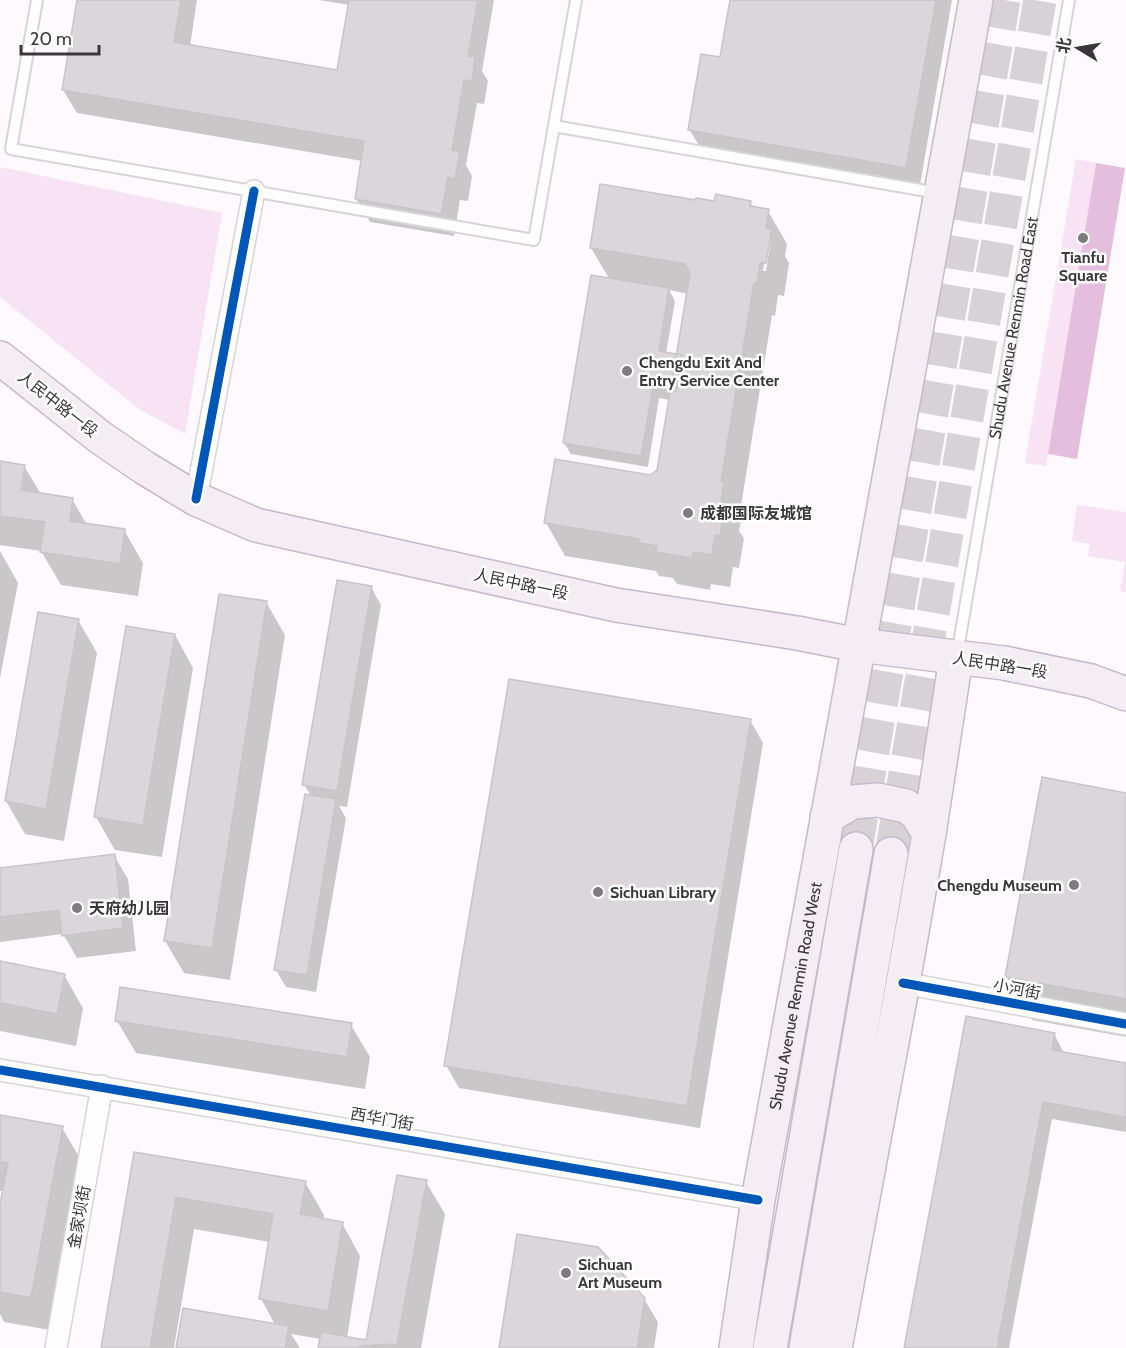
<svg xmlns="http://www.w3.org/2000/svg" width="1126" height="1348" viewBox="0 0 1126 1348" font-family="Cabin,'Noto Sans SC',sans-serif">
<style>
.green{fill:#f7e3f3}
.water{fill:#e3bfdd}
.shadow{fill:#0003;fill-rule:evenodd}
.building{fill:#dad6d9;stroke:#c8c4c7;stroke-width:1.5}
.lines{fill:none;stroke-linecap:round;stroke-linejoin:round}
.primary-tunnel{stroke:#d6d2d5;stroke-width:33;stroke-dasharray:33 16;stroke-linecap:butt}
.service-casing{stroke:#d8d4d7;stroke-width:14}
.minor-casing{stroke:#d8d4d7;stroke-width:24}
.primary-casing{stroke:#c8b9c6;stroke-width:36}
.service{stroke:#fffeff;stroke-width:10}
.minor{stroke:#fffeff;stroke-width:21}
.primary{stroke:#f5edf4;stroke-width:33}
.cycleway-casing{stroke:#fff;stroke-width:13}
.cycleway{stroke:#0057b8;stroke-width:9}
.poi-dot{fill:#7e7a7e;stroke:#fff;stroke-width:2}
.labels{text-anchor:middle;dominant-baseline:central;stroke-width:5;stroke-linejoin:round;paint-order:stroke}
.poi-label{font-size:16px;font-weight:bold;fill:#3a363a;stroke:#fff;text-anchor:start}
.street-label{font-size:16px;fill:#3a363a;stroke:#fff}
</style>
<rect width="100%" height="100%" fill="#fdf9fc"/>
<path class="green" d="M1076,159L1096,163L1046,466L1025,463Z
M0,167L222,213L185,434L139,409L0,297Z
M1077,505L1126,512V592L1120,591L1125,562L1088,556L1090,544L1072,541Z"/>
<path class="water" d="M1096,163L1125,168L1077,459L1048,454Z"/>
<path class="shadow" d="M78,0H197L190,46L338,71L349,5L319,0H494L482,71L488,81L484,104L477,103L466,165L472,176L468,201L460,200L454,236L370,222L356,199L362,161L77,113L63,90Z
M732,0H952L919,191L703,152L689,129L721,59Z
M697,202H750L754,209L768,211L787,244L785,256L789,263L784,296L778,295L775,316L772,315L740,512L742,515L739,531L744,538L739,568L733,567L730,587L711,584L710,590L677,584L673,578L659,576L656,571L565,556L546,523L650,477L659,471L670,400L659,398L648,467L571,454L564,443L610,280L591,248ZM768,239H771L766,271H763ZM669,290L688,294L678,356L666,354L675,301Z
M0,463L24,466L41,494L72,499L87,525L124,530L143,563L138,596L61,585L41,551L0,545Z
M0,551L18,583L0,678Z
M371,587L381,605L347,807L339,806L346,818L316,992L286,987L276,970L311,796L304,784Z
M266,602L285,635L230,980L184,973L165,941Z
M78,620L97,653L64,841L25,834L6,801Z
M175,635L193,668L162,857L115,850L96,817Z
M750,720L763,743L700,1128L459,1088L446,1065Z
M1126,794V1037L1032,1020L1007,977Z
M114,856L128,879L136,951L77,958L63,934L0,942V869Z
M0,963L64,975L83,1008L76,1046L0,1031Z
M117,1021L351,1025L370,1057L365,1089L136,1053Z
M1054,1034L1064,1053L1126,1065V1132L1052,1119L1009,1348H905Z
M0,1116L62,1128L81,1160L50,1330L4,1322L0,1314V1212L4,1191H0Z
M135,1153L305,1182L324,1215L323,1220L342,1223L360,1256L347,1338L367,1342L426,1182L445,1214L421,1348H319L321,1339L291,1334L300,1348H178L276,1326L261,1299L270,1242L194,1229L174,1348H102Z
M644,1299L658,1322L654,1348H500Z"/>
<path class="building" d="M77,0H181L174,42L337,70L349,0H478L468,56L475,57L472,81L464,80L452,150L460,151L455,179L448,177L441,214L355,199L364,141L62,90Z
M730,0H936L906,168L688,130L701,54L720,57Z
M600,184L696,200V198L714,201L716,194L751,201L750,206L769,209L766,228L772,229L766,263H760L757,284L754,283L721,481H724L721,503L726,504L720,536L715,535L712,555L693,552L692,558L656,552L657,546L639,543V539L544,523L555,459L650,475L657,470L690,273L685,264L590,248Z
M591,275L669,288L659,351L682,355L676,392L653,387L641,456L563,443Z
M0,461L25,465L21,490L73,498L70,521L125,529L120,564L40,552L45,522L0,516Z
M337,580L372,586L337,791L302,785Z
M219,594L267,601L212,948L164,941Z
M38,612L79,619L46,809L5,801Z
M126,626L175,634L143,825L94,817Z
M509,679L751,719L687,1106L444,1066Z
M1042,777L1126,793V999L1005,977Z
M305,794L336,799L307,975L274,970Z
M115,854L123,928L62,936L59,910L0,917V868Z
M0,961L65,974L57,1014L0,1003Z
M120,987L352,1023L347,1057L115,1021Z
M966,1016L1055,1033L1052,1050L1126,1063V1117L1043,1102L997,1348H904Z
M0,1115L63,1126L31,1298L0,1292V1204L8,1163L0,1162Z
M134,1152L306,1181L300,1214L343,1222L328,1311L259,1299L273,1214L176,1197L150,1348H101Z
M397,1175L427,1180L397,1344L360,1346V1348H318L321,1332L366,1340Z
M517,1234L598,1247L645,1298L637,1348H499Z
M183,1308L289,1326L285,1348H176Z"/>
<g class="lines">
<path class="primary-tunnel" d="M856,849L1004,0
M891,854L1040,0"/>
<defs>
<g id="service">
<path d="M37,0L11,149L534,240L576,0"/>
<path d="M554,126L938,193"/>
<path id="s1" d="M957,655L1069,0"/>
</g>
<path id="minor" d="M196,499L254,191
M903,983L1126,1024
M0,1070L758,1200
M56,1348L102,1086"/>
<g id="primary">
<path d="M0,358L101,438L145,468L196,499L256,525L616,605L797,633L858,645L1004,663L1091,681L1126,694"/>
<path d="M827,817L852,802L878,800L906,806L917,814L929,834"/>
<path id="s2" d="M736,1348L758,1200L976,0"/>
<path d="M770,1348L856,849"/>
<path d="M806,1348L891,854"/>
<path d="M835,1348L903,983L929,834L956,658"/>
</g>
</defs>
<use href="#service" class="service-casing"/>
<use href="#minor" class="minor-casing"/>
<use href="#primary" class="primary-casing"/>
<use href="#service" class="service"/>
<use href="#minor" class="minor"/>
<use href="#primary" class="primary"/>
<defs>
<path id="cycleway" d="M196,499L254,191
M903,983L1126,1024
M0,1070L758,1200"/>
</defs>
<use href="#cycleway" class="cycleway-casing"/>
<use href="#cycleway" class="cycleway"/>
</g>
<g class="poi-dot">
<circle cx="1083" cy="238" r="6"/>
<circle cx="627" cy="371" r="6"/>
<circle cx="688" cy="513" r="6"/>
<circle cx="1074" cy="885" r="6"/>
<circle cx="598" cy="892" r="6"/>
<circle cx="77" cy="908" r="6"/>
<circle cx="566" cy="1273" r="6"/>
</g>
<g class="labels">
<g class="poi-label">
<text x="1083" y="257" text-anchor="middle">Tianfu<tspan x="1083" dy="18">Square</tspan></text>
<text x="639" y="362">Chengdu Exit And<tspan x="639" dy="18">Entry Service Center</tspan></text>
<text x="700" y="513">成都国际友城馆</text>
<text x="1062" y="885" text-anchor="end">Chengdu Museum</text>
<text x="610" y="892">Sichuan Library</text>
<text x="89" y="908">天府幼儿园</text>
<text x="578" y="1264">Sichuan<tspan x="578" dy="18">Art Museum</tspan></text>
</g>
<g class="street-label">
<text stroke="none"><textPath href="#s1" startOffset="332">Shudu Avenue Renmin Road East</textPath></text>
<text transform="translate(58 404) rotate(38)">人民中路一段</text>
<text transform="translate(521 584) rotate(12)">人民中路一段</text>
<text transform="translate(1000 665) rotate(9)">人民中路一段</text>
<text transform="translate(1017 989) rotate(11)">小河街</text>
<text stroke="none"><textPath href="#s2" startOffset="357">Shudu Avenue Renmin Road West</textPath></text>
<text transform="translate(382 1119) rotate(10)">西华门街</text>
<text transform="translate(79 1217) rotate(-80)">金家坝街</text>
</g>
</g>
<g transform="translate(1078 48) rotate(281)" stroke="#ffffff" stroke-width="4.5" paint-order="stroke">
<path d="M0-4.5L10 22L0 15L-10 22Z" fill="#3a363a"/>
<text y="-9" font-size="16" font-weight="bold" text-anchor="middle" fill="#3a363a">北</text>
</g>
<path d="M21 45v9h78v-9" fill="none" stroke="#3a363a" stroke-width="3"/>
<text x="30" y="45" font-size="18" fill="#3a363a" stroke="#ffffff" stroke-width="4.5" paint-order="stroke">20 m</text>
</svg>
